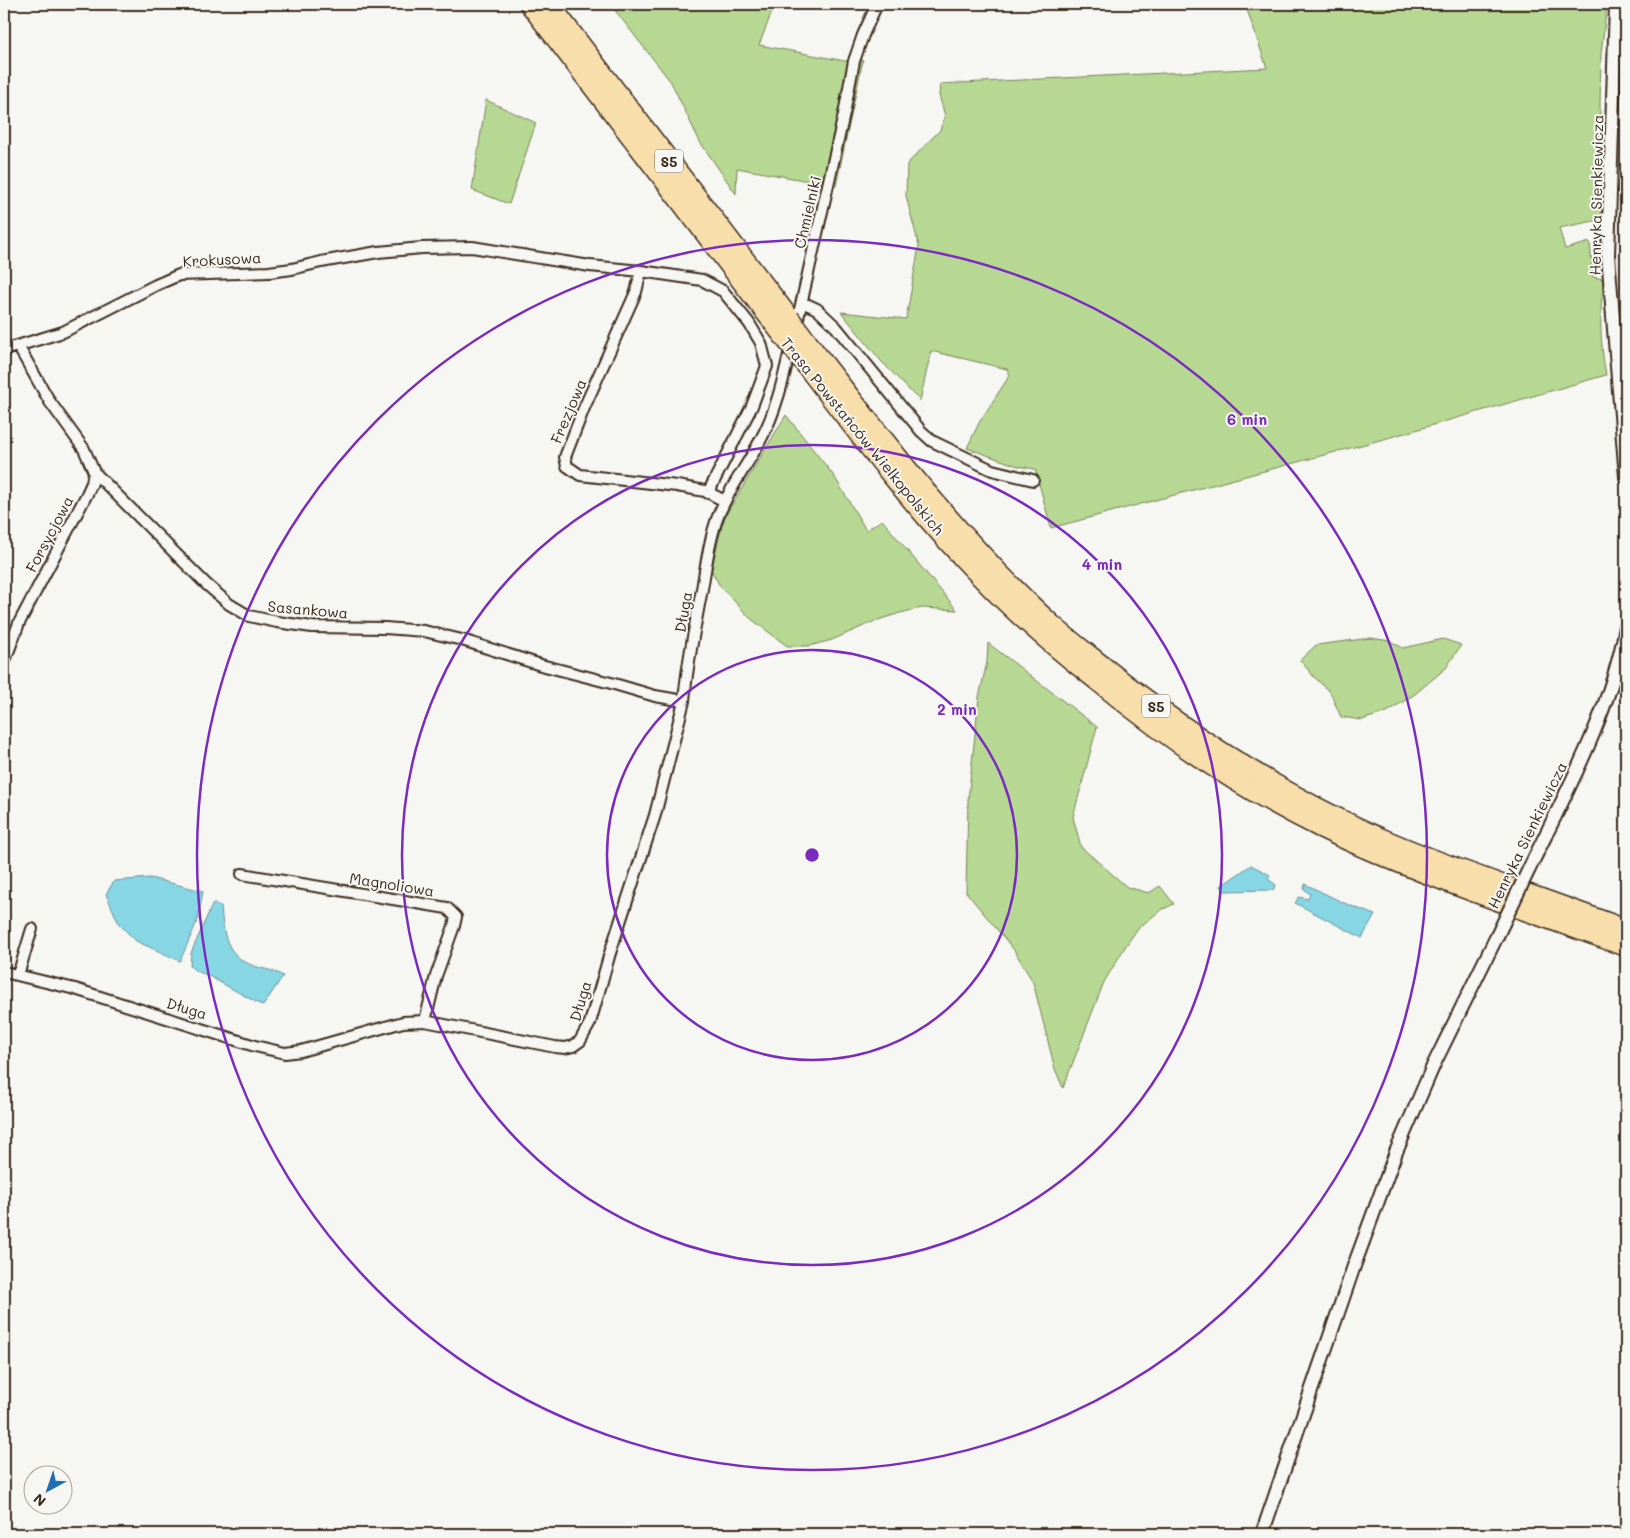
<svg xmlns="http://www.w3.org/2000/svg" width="1630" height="1538" viewBox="0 0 1630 1538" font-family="Mali,sans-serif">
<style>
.green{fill:#b6d892;stroke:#788158}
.water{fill:#87d6e4;stroke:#699195}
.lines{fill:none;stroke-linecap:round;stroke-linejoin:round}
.minor-casing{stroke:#3b2a1e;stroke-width:14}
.tertiary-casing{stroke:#3b2a1e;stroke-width:16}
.motorway-casing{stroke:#3b2a1e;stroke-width:21}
.minor{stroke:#f6f6f2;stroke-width:10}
.tertiary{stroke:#f6f6f2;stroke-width:12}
.motorway{stroke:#f8deab;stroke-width:18}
.tertiary-bridge-casing{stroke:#3b2a1e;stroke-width:16;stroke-linecap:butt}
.motorway-bridge-casing{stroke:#3b2a1e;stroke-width:21;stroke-linecap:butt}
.tertiary-bridge{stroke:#f6f6f2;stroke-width:12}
.motorway-bridge{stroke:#f8deab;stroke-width:18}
.ring{fill:none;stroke:#7b2cbf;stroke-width:2.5}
.labels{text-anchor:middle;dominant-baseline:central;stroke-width:4;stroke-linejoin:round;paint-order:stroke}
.shield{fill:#f6f6f2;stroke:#73675e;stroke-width:1}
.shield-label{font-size:14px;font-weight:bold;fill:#3b2a1e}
.street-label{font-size:15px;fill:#3b2a1e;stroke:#f6f6f2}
.centre{fill:#7b2cbf;stroke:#f6f6f2;stroke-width:2.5}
.ring-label{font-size:15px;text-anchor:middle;font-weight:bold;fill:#7b2cbf;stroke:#f6f6f2;stroke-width:4;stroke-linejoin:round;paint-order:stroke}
</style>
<rect width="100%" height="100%" fill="#f6f6f2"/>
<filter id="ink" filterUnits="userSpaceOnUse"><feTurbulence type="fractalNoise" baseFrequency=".02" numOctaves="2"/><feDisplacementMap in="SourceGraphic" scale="10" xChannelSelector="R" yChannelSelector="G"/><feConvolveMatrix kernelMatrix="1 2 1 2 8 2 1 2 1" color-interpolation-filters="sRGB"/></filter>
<g filter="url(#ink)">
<path class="green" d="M610,4H775L759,45L845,61L863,60L836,186L737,168L736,194L700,142L671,82Z
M1245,4H1607L1601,54L1599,159L1604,219L1559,228L1565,249L1590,242L1593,277L1604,279C1599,312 1600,343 1606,375L1384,439L1051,528L1035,469L1018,466L967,448L980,421L1010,375L1007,369L931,351L920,401L881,361L841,312L906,319L919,246L906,196L907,164L940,130L945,116L939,95L940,84L1267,68Z
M486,100L536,123L509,204L472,190Z
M786,415L834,476L866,530L882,520L957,610L922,608L900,613L875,621L832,640L809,646H787L750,618L720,586L711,570L724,518Z
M1371,638L1390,641L1403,648L1443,639L1461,645L1446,668L1415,694L1387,712L1362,720L1341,717L1330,692L1314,677L1300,660L1316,645Z
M988,643L1097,727L1073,817L1081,847L1127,887L1149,893L1160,886L1174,904L1161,910L1138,928L1125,947L1104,982L1063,1088L1055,1069L1033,982L1014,950L966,892L968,800L979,697L987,662Z"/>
<path class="water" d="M1251,865L1270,875L1268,879L1276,885L1273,890L1224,891L1221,886Z
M150,878L203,891L198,919L180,961L136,941L119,924L106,894L114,881Z
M1305,884L1344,903L1375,915L1362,938L1295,903L1299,897L1308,899L1310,894L1304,889Z
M213,903L221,906C223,929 224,951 247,963C259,969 272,969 283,976L263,1006L207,975L196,971L190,966L191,953Z"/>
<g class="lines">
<defs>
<path id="minor" d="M641,271L636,292L584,408L565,457L567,466L580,475L677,486L705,491L725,501
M802,302L817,309L836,327L921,431L932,441L992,470L1033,480
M796,327L844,114L854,61L863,35L877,4
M18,346L50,402L84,449L94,472L206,584L229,604L249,616L277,622L312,627L385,628L424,631L462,640L541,665L611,683L655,696L684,701
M4,350L63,332L156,285L179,275L269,272L292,269L321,262L378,252L422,248L472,247L590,266L641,271L702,280L723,291L749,323L761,343L767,366L752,406L708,493
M4,663L19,623L87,494L92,483L94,472
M242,874L447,908L456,917L454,926L436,976L425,1021
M4,972L75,989L255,1046L285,1053L301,1051L403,1022L425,1021L555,1047L565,1048L573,1046L580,1041L590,1023L610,953L655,815L684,701C687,664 695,626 702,589C706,566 709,541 717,519C727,491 748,465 761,439C776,412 784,376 791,346
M18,975L32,929"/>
<path id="tertiary" d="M1616,4L1608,255L1626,477
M1529,869C1567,791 1610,713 1626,627
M1262,1534L1354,1266L1396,1152L1434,1064L1497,936"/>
<path id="motorway" d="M529,4L779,331
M550,4L790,318
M811,346C886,443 962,542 1053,625C1069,639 1085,651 1101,664C1183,730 1271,787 1366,831C1451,869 1540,896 1626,929
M799,357C857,433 914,509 981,578C1017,616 1057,650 1098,682C1166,738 1240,789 1320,828C1419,876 1523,910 1626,947"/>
</defs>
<use href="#minor" class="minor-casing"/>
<use href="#tertiary" class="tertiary-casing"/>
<use href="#motorway" class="motorway-casing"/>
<use href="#minor" class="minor"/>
<use href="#tertiary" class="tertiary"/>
<use href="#motorway" class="motorway"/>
<defs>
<path id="tertiary-bridge" d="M1497,936L1529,869"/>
<path id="motorway-bridge" d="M790,318L811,346
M779,331L799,357"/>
</defs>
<use href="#tertiary-bridge" class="tertiary-bridge-casing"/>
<use href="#motorway-bridge" class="motorway-bridge-casing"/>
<use href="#tertiary-bridge" class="tertiary-bridge"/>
<use href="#motorway-bridge" class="motorway-bridge"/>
</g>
</g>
<g class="ring">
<circle cx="812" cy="855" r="205"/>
<circle cx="812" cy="855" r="410"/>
<circle cx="812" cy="855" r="615"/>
</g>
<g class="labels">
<g class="shield">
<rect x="655" y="149.5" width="28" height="23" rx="4"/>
<rect x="1142" y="694.5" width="28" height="23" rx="4"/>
</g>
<g class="shield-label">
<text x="669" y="161">S5</text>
<text x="1156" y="706">S5</text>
</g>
<g class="street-label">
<text transform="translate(1596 195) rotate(-89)">Henryka Sienkiewicza</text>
<text transform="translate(807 212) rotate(-77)">Chmielniki</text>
<text transform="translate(222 259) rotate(-3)">Krokusowa</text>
<text transform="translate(568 411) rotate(-67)">Frezjowa</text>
<text transform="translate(863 436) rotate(51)">Trasa Powstańców Wielkopolskich</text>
<text transform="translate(49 534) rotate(-62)">Forsycjowa</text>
<text transform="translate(308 609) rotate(5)">Sasankowa</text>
<text transform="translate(683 612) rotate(-80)">Długa</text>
<text transform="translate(1527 835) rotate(-64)">Henryka Sienkiewicza</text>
<text transform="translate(392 884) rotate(9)">Magnoliowa</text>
<text transform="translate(580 1001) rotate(-73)">Długa</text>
<text transform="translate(187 1008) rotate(17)">Długa</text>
</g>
</g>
<circle cx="812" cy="855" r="8" class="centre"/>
<g class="ring-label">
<text x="1247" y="425">6 min</text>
<text x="1102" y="570">4 min</text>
<text x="957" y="715">2 min</text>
</g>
<rect width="1630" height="1538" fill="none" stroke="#f6f6f2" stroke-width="20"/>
<rect x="10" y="10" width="1610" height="1518" fill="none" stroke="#3b2a1e" stroke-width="2" filter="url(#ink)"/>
<g transform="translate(48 1490) rotate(220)"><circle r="24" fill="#f6f6f2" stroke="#aba49d"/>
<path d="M0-4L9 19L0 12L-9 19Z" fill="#1f6fb2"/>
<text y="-8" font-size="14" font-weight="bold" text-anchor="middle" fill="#3b2a1e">N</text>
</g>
</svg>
